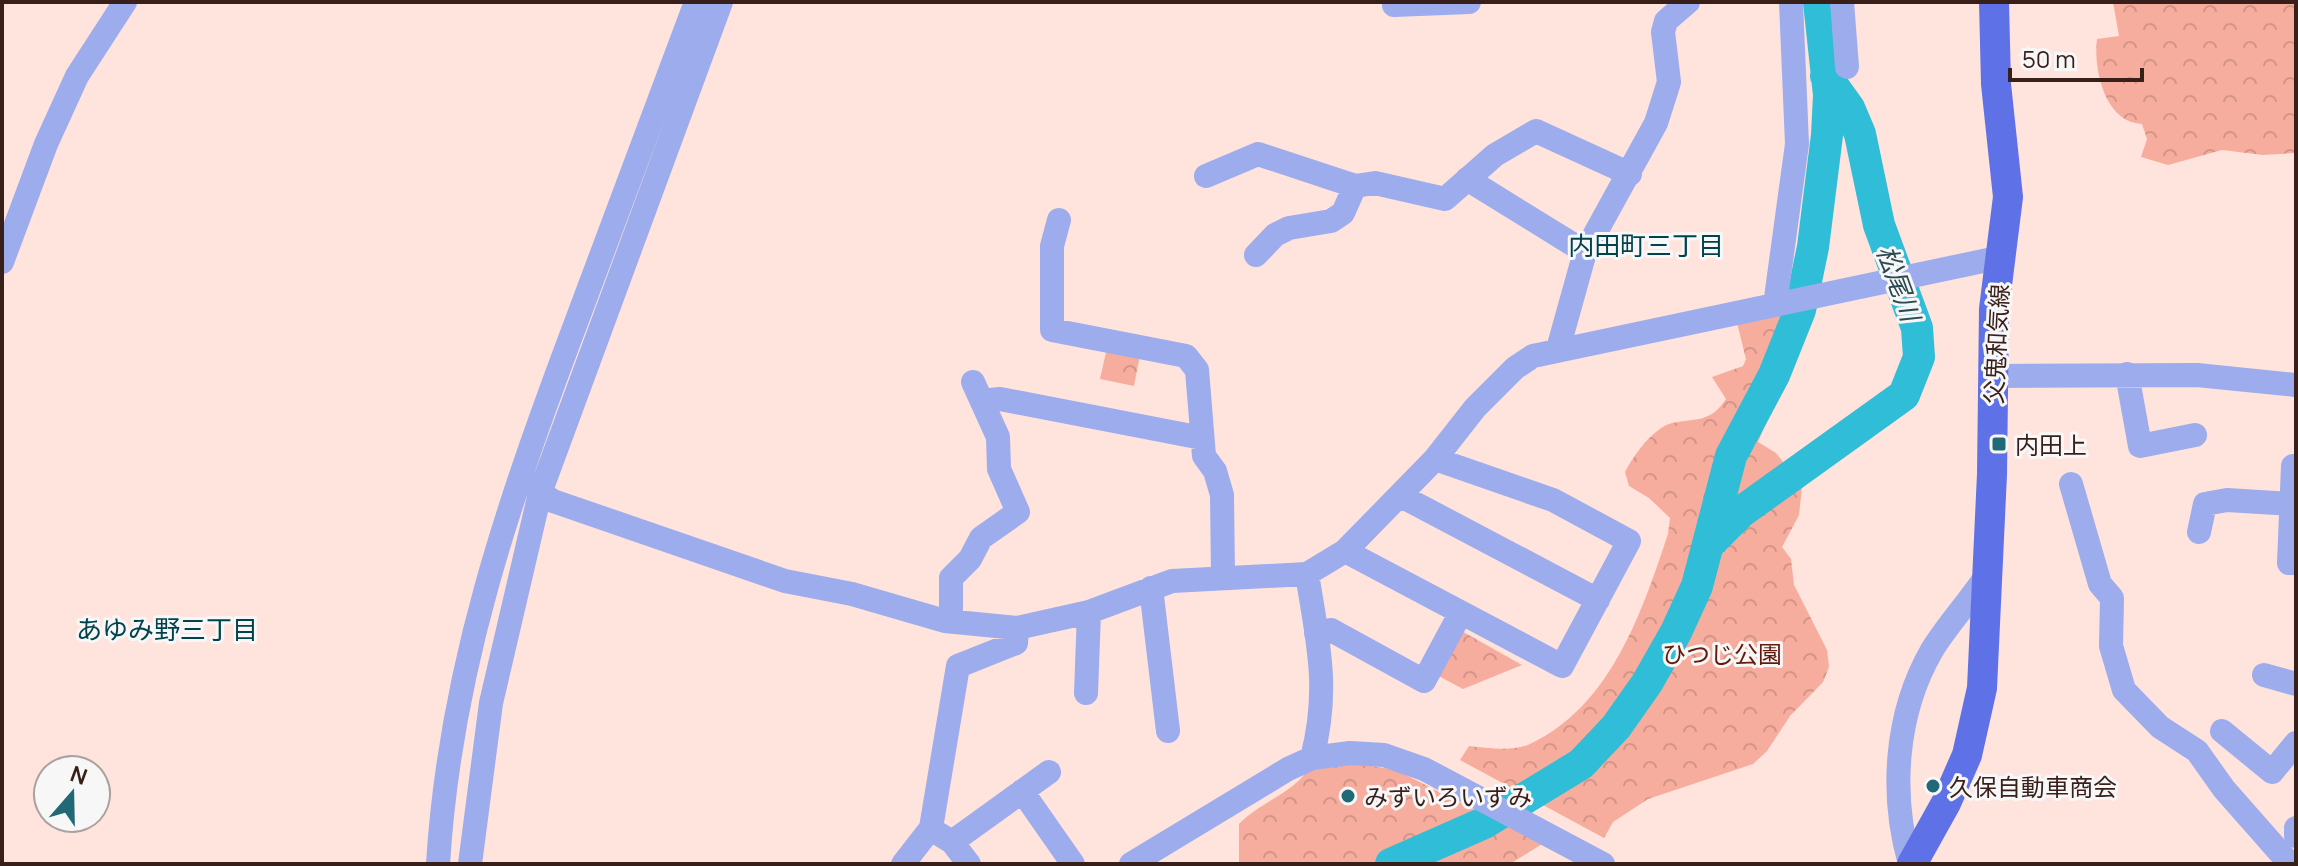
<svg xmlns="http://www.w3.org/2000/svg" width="2298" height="866" viewBox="0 0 2298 866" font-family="Manrope,'Noto Sans JP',sans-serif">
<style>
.park{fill:url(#park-crowns)}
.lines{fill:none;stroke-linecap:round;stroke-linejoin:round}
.river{stroke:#2fbdd7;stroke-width:32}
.minor{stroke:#9cacec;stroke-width:24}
.major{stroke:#5f71e7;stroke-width:30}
.poi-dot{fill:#216977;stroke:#f7f7f7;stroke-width:3}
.labels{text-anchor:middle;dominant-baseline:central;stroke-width:6;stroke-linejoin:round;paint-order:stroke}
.street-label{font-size:24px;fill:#381f1a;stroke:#f7f7f7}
.poi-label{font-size:24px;fill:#381f1a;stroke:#f7f7f7;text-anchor:start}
.park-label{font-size:24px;fill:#631a0b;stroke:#f7f7f7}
.neighbourhood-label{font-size:26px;fill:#02424d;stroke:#f7f7f7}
.water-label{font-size:26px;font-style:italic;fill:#2c494f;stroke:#f7f7f7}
</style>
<defs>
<pattern id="park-crowns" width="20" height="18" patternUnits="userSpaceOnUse" patternTransform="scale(2)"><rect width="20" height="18" fill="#f6ad9d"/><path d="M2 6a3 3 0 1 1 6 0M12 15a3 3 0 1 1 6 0" fill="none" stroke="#d49487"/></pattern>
</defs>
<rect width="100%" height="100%" fill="#ffe3dc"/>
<path class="park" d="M2113,2H2296V153L2263,155L2222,150L2168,165L2141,157L2147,139L2142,124C2105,123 2093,69 2097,39L2119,36Z
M1821,297L1758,442L1776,453L1802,487L1799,515L1782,547L1791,559L1794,585L1827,650L1829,667L1823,682L1790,716L1767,751L1753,764L1648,799L1613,822L1604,838L1460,760L1469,746C1488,748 1512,752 1530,744C1611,706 1642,612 1668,534L1670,518L1649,498L1629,486L1625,472C1634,455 1653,428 1672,423C1697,418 1710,423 1726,399L1712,377L1743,366L1746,359L1736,319Z
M1107,348L1140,355L1134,386L1100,379Z
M1458,629L1522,665L1463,689L1433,673Z
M1361,764L1396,770L1542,844L1510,864H1239V824C1260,802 1294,793 1309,768Z"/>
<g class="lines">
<path class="river" d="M1708,545L1741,512L1904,395L1919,357L1917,328L1879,225L1860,134L1849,108L1826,76
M1391,864L1484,823L1581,764L1616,727L1647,683L1676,632L1697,586L1731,456L1774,375L1800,310L1813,247L1827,135L1829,95L1819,2"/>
<path class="minor" d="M1394,2V5L1469,2
M1842,2L1847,67
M1206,176L1258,154L1355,186L1375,183L1445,199L1495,155L1536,131L1630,174
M1467,179L1585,252
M1059,220L1052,246V330L1186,356L1197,370L1204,456L1215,471L1222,495L1223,577
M1256,255L1275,235L1289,228L1331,221L1343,213L1355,186
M2,262L46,144L77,76L125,2
M1775,305L1797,144L1791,2
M1558,349L1585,252L1656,123L1669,82L1663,32L1666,21L1688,2
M2127,374L2140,446L2195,435
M1994,376L2197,375L2296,385
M982,401L1000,399L1202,438
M2296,466H2293L2289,563H2296
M2071,484L2100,584L2112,598L2111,646L2124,690L2160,727L2197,751L2224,789L2290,864
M540,493L553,501L785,581L852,594L945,621L1017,628L1089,612L1172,581L1307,574L1345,551L1435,459L1475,408L1515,368L1533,356L2002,257
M1401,496L1598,600
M2199,532L2205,504L2227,500L2291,504
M1345,551L1562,666L1629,541L1553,500L1435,459
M1307,574C1318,643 1330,689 1312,758
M1151,588L1168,731
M945,621L951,613V578L970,559L981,538L1018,512L999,469L998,437L973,382
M1316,633L1331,630L1424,681L1460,614
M2264,675L2296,684
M1086,693L1089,612
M2222,731L2272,772L2296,743
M1022,791L1073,864
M2296,828V836
M939,834L952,842L969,864
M952,842L1049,772
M438,864C450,669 509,501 577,320C617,214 657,108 696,2
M470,864L491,703L540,493L721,2
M903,864L931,828L958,666L1016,643L1017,628
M1131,864L1288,769L1312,758L1350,753L1384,755L1424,769L1603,864
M1910,864C1890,794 1895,714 1932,650C1948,624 1969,602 1986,576"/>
<path class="major" d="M1912,864L1946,803L1967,755L1982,688L1992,474L1994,309L2008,197L1996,84L1994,2"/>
</g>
<g class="poi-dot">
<rect x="1991" y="436" width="16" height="16" rx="4"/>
<circle cx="1933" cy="786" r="8"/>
<circle cx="1348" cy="796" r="8"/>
</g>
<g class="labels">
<g class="street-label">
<text transform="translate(1996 344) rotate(-87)">父鬼和気線</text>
</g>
<g class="poi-label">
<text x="2015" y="444">内田上</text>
<text x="1949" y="786">久保自動車商会</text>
<text x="1364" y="796">みずいろいずみ</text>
</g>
<g class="park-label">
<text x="1722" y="653">ひつじ公園</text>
</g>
<g class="neighbourhood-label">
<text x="1646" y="245">内田町三丁目</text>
<text x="167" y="629">あゆみ野三丁目</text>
</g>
<g class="water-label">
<text transform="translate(1899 283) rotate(70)">松尾川</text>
</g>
</g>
<rect width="2298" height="866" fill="none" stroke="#381f1a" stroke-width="8"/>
<g transform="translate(72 794) rotate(20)"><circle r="38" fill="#f7f7f7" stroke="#aba19f" stroke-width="2"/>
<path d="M0-6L14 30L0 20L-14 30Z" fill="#216977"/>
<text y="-12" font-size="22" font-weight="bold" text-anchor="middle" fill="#381f1a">N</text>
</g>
<path d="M2010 68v12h132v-12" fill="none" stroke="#381f1a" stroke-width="4"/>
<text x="2022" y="68" font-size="24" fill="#381f1a" stroke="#f7f7f7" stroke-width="6" paint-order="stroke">50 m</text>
</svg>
